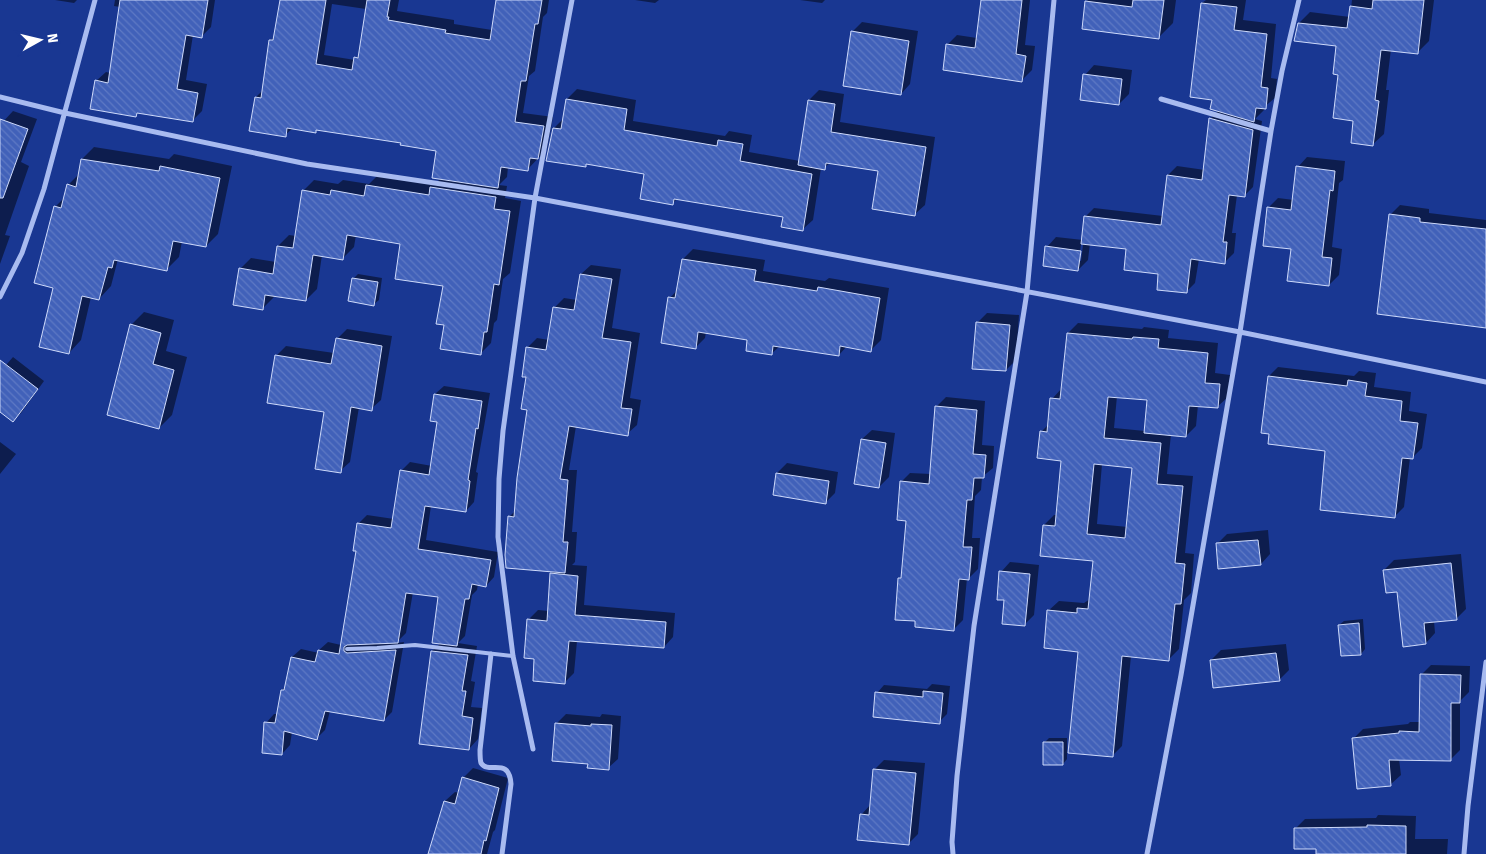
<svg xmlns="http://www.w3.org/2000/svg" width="1486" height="854" viewBox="0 0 1486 854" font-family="'Fira Sans',sans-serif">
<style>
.shadow{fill:#0007;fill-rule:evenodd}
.building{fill:url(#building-back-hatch);stroke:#cedafb;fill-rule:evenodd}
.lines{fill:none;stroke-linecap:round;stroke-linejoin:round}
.lane{stroke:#a8bbf0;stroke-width:4}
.street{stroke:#a8bbf0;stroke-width:5}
</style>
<defs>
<pattern id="building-back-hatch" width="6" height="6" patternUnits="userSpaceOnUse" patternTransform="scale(1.25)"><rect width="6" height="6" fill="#4161b9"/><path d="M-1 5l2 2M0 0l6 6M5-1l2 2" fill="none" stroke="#5e79c4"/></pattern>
</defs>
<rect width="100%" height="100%" fill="#193792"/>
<path class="shadow" d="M55,0H77L74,3Z
M115,0H215L211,27L202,36L193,35L186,80L207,84L202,111L193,120L139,112L136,115L96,81L106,72L110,73L120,7L114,6Z
M281,0H399L397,11L454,20V24L492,30L497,0H549L547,13L543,17L535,71L529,76L523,113L553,117L547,149L527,170L508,167L507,177L499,185L507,186L505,198L521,201L510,273L503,279L497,320L494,323L491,343L480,354L445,324L444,284L402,243L356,235L354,247L343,258L322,255L317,289L306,300L274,295V297L263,308L240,269L251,258L276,262L278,246L289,235L296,236L303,191L314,180L338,184L343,180L369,184L378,175L435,184L441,178L437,150L402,142L318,129L315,131L293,128L285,135L256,97L263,90L271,40L275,36ZM332,4L366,9L360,54L355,60L324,55Z
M635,0H659L655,3Z
M800,0H825L822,3Z
M982,0H1030L1025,45L1035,46L1032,70L1022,80L947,45L957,35L977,38Z
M1088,0H1176L1173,23L1159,37L1086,2Z
M1206,0H1246L1243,20L1276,24L1271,78L1277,79L1275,98L1264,107V110L1255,119L1262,121L1253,187L1244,196L1237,195L1232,233H1236L1234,253L1225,262L1199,259L1195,283L1186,292L1128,248L1090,243L1088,260L1078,270L1047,247L1056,237L1083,240L1085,217L1094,208L1163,216L1168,175L1177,166L1205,170L1211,118L1219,110L1213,99L1202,3ZM1081,244L1083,245L1081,261H1079Z
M1352,0H1434L1429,41L1418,52L1391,49L1386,90H1389L1384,134L1372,145L1355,120L1339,74L1338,45L1299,23L1310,12L1350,17Z
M862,22L918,31L910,84L901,94L852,32Z
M1094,65L1132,70L1129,94L1119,104L1085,75Z
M577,89L636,100L633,121L725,136L729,131L752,135L749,152L800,161L809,100L819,90L844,94L840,122L935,137L925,205L915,214L879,170L830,163L824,168H821L813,220L803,229L784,216L677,199L673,203L645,173L587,163L585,165L554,128L564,118L567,99Z
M13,111L37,119L21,162L29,166L5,235L10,236L0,264V125Z
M94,147L169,159L174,154L232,166L218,234L206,246L182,241L179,257L167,269L118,259L111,286L99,299L91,297L81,340L69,353L54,287L55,207L65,197L68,185L80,173L82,159Z
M1307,157L1345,161L1343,180L1339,183L1332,247L1342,249L1339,275L1329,285L1292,248L1268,208L1278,198L1294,200L1298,167Z
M1400,205L1429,209V213L1486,220V327L1379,313L1391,214Z
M693,249L765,260L763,271L825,281L829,278L889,288L881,340L871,350L847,346L839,355L780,346L771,354L749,339L706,332L705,338L695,348L670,298L678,289L683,259Z
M591,265L621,269L612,328L640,333L630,398L641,400L637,425L627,434L576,426L569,470H577L572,532H577L575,562L572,565L587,566L584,605L675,613L673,637L664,647L577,641L574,673L564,683L536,658L528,620L538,610L549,611L551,574L554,571L509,517L515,511L528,409L527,348L537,338L549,340L554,308L564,298L577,300L581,274Z
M358,274L382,278L379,300L374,304L353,279Z
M144,312L174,320L166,351L187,357L172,415L159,428L131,325Z
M987,313L1019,315L1016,360L1006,370L977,323Z
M1078,323L1142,329L1144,327L1169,330L1168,338L1218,343L1215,373L1230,375L1228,397L1217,407L1198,405L1196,426L1186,436L1171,434L1167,474L1193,476L1185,553L1194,554L1191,593L1184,600L1179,649L1168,660L1131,656L1122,746L1112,756L1079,651L1048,611L1059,601L1084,603L1090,599L1094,560L1044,525L1054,515H1057L1062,460L1041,432L1049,424L1052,399L1062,388L1068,333ZM1117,396L1148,399L1145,431L1114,428ZM1102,464L1134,467L1128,527L1097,524Z
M347,329L392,336L381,400L371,409L359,407L350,462L340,471L325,411L276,356L286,346L334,353L337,339Z
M13,357L44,381L21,413L13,420L0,410V372Z
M1278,367L1354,376L1359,371L1376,373L1374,387L1411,392L1409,411L1427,414L1422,448L1412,458H1410L1404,507L1394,517L1326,449L1269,376Z
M444,386L490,393L476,472L478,473L474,502L466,511L431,506L426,540L498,552L494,577L486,586L478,584L477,590L472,595L465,636L458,643L477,646L471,681L475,682L471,707L482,708L478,739L469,749L432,651L441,643L439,596L413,592L406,633L396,643L404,642L392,712L384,720L330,711L325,730L317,738L292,732L290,745L282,754L266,723L274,714H278L282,690L286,686L292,657L301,649L319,653V650L328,642L341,645L357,550L359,523L367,515L394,519L401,471L410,462L432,466L438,421L432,420L435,394Z
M946,397L985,401L982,445L994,446L993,468L982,477L981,490L975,496L972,538H980L978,569L969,578H967L963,620L953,630L917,620L900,579L902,576L907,520L901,482L910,473L931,474L936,407Z
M872,430L895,433L889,477L879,487L862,439Z
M0,442L16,454L0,474Z
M787,463L838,472L835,493L825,503L777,473Z
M1268,530L1270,554L1261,564L1217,544L1227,534Z
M1461,554L1466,609L1456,619L1434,621L1435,633L1426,643L1398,590L1384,570L1394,560Z
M1010,562L1039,565L1034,615L1024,625L1006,599L1001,572Z
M1363,619L1365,649L1361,654L1339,625L1344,621Z
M1286,644L1289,670L1279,680L1211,660L1221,650Z
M1431,665L1470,666L1469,692L1460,701V750L1450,760L1399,759L1401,775L1391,784L1353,739L1363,729L1408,724L1410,722H1420L1421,675Z
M932,684L950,686L947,714L939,722L877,693L884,685L927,689Z
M566,714L600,717L602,714L621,716L618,759L608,768L589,763L556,724Z
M1049,738H1067V759L1063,764L1044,743Z
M884,760L925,763L918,834L908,844L861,815L871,804L874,770Z
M473,768L508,778L495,830L493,832L487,854H430L445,801L455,792L460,793L463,778Z
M1378,815L1416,816L1415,839H1448L1447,854H1317V847L1295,829L1305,819L1376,818Z"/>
<path class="building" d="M120,0H208L202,38L186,35L177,89L198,93L193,122L137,113L136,117L90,109L95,80L108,83Z
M280,0H326L316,64L352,70L354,57L358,58L367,0H390L387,17H389L388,20L446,30L445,33L490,40L496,0H542L538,24H535L526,81H521L515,122L544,126L538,159L530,158L528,171L501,167L498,188L432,178L436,151L400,145L401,143L316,130V133L287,128L286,137L249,131L255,97L261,98L269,40H273Z
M981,0H1022L1016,54L1026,56L1022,82L943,70L946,44L975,48Z
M1133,0H1164L1159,39L1082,29L1085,1L1132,7Z
M1373,0H1424L1418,54L1381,50L1375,100L1379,101L1373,146L1351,143L1353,121L1333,118L1338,75L1333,74L1336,46L1294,41L1298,23L1347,28L1350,6L1372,9Z
M1201,3L1237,7L1234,30L1267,34L1261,87L1268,88L1266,109L1256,108L1254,122L1210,109L1212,100L1190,97Z
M851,31L909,41L901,95L843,86Z
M1083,74L1122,79L1119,105L1080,100Z
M566,99L627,109L624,130L717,146L718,140L743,144L740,161L812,174L803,231L781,227L783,217L674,199L673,205L640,199L644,174L586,164V167L546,161L553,128L561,129Z
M808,100L835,104L831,132L926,147L915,216L872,209L878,171L826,163L825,170L798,165Z
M1209,118L1253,130L1245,197L1229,195L1223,242H1227L1225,264L1191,259L1187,293L1157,290L1158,274L1124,270L1126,249L1081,244L1084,216L1161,225L1167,175L1202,180Z
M0,119L28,129L3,198H0Z
M81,159L159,171L160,166L220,178L206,247L173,241L167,271L114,260L112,268L108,267L99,300L82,296L69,354L39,347L53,288L34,283L54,206L61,208L67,184L76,187Z
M1296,166L1335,171L1333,191L1330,190L1322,257L1332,258L1329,286L1287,281L1291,249L1263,246L1267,207L1291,210Z
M366,185L429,195L430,187L496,197L494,209L510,211L499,285L494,284L487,332H484L481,355L440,349L444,325L436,324L443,286L395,279L400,244L347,235L343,260L313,255L306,301L265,295L263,310L233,305L239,268L273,274L277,246L293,248L302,190L330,195L331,190L364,196Z
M1389,214L1420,218V222L1486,229V328L1377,314Z
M1045,246L1081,251L1078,271L1043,266Z
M682,259L756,270L754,281L817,291L818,287L880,298L871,352L840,346L839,356L773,346L772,355L746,351L747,340L698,332L696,349L661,343L668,297L675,298Z
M580,274L612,279L602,338L631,342L621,408L632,409L628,436L569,426L560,479L568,480L563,542H568L565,573L506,568L505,555L508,516L514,517L517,478L527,410L521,409L526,377H522L526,347L546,350L553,307L574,310Z
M352,278L378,282L374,306L348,301Z
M976,322L1010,325L1006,371L972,369Z
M130,324L161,333L153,364L174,370L159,429L107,415Z
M1067,333L1132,339L1133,337L1159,339L1158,348L1208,353L1205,383L1220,384L1218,408L1189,406L1186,437L1144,433L1147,400L1108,397L1104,438L1161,443L1157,484L1183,486L1175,563L1185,564L1181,604H1175L1169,661L1122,656L1113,757L1068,753L1078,652L1044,648L1047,610L1077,613V608L1088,609L1093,561L1040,556L1043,525L1055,526L1061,461L1037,458L1040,431L1047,432L1050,398L1060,399ZM1094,464L1132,468L1125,538L1087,534Z
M336,338L382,346L372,411L351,407L341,473L315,469L324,412L267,403L275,355L331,364Z
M0,360L38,389L13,422L0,412Z
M1268,376L1347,386L1348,380L1367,383L1365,396L1402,401L1400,421L1418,423L1413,459L1402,458L1395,518L1320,510L1325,451L1268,444L1269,434L1261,433Z
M434,394L482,401L478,429L476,428L468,480L470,481L466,512L425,506L418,549L491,560L486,587L472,584L469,599H465L457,646L432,643L438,597L406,593L398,643L347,645L344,647V651L347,653L396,650L384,721L325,711L317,740L284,731L282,755L262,753L264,722L275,723L281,690H284L291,657L315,662L318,650L339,654L356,551H353L357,523L391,528L400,470L429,475L437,422L430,421Z
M935,406L977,410L973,454L986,455L984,478H974L972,500H967L963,547H972L969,580L959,579L954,631L915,627V621L895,620L898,578H901L906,521L897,520L900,481L929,484Z
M861,439L886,443L879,488L854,484Z
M776,473L829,481L826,504L773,495Z
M1258,540L1261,565L1218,569L1216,543Z
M1451,563L1457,620L1424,623L1426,644L1403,647L1397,592L1386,593L1383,570Z
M999,571L1030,574L1025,626L1002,624L1004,600H997Z
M550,573L578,576L575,615L666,622L664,648L569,641L565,684L533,681L534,659L524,658L527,619L547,621Z
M1359,623L1361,655L1341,656L1338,625Z
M431,651L468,655L462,691H466L462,716L473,718L469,750L419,744Z
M1276,653L1280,681L1213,688L1210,660Z
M1420,674L1461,675L1460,703H1451V761L1389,760L1391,786L1357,789L1352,738L1399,733V731L1419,732Z
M923,691L943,693L940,724L873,717L875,692L923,697Z
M555,723L591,726V724L612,725L609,770L587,768L588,764L552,761Z
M1043,742H1063V765H1043Z
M873,769L916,773L909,845L857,840L860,814L869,815Z
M462,777L499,788L486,841L484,840L481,854H428L444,801L455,804Z
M1367,825L1406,826V854H1316V849H1294V828L1367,827Z"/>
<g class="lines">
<path class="lane" d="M347,649L377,648L415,645L513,656"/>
<path class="street" d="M0,97L65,113L307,164L535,198L1240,332L1486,382
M1161,99L1271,131
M0,297L22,253L44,189L95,0
M491,654L480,750C480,754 480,760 481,763C489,775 509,756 511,784L502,854
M533,749L513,656L498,537L499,479L503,431L535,198L572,0
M953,854L952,842L957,776L974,626L1027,292L1054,0
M1147,854L1181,675L1240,332L1271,131L1282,71L1299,0
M1464,854L1468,806L1486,662"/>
</g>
<g transform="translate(40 40) rotate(82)" stroke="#193792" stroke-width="4" paint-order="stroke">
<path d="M0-4L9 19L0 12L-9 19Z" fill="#ffffff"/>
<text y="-8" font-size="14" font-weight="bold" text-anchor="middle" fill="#ffffff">N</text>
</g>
</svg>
